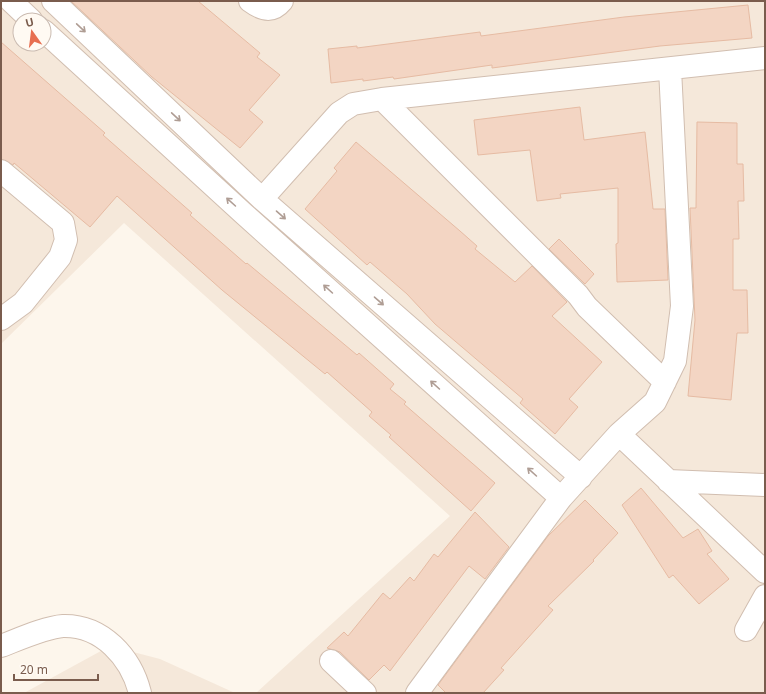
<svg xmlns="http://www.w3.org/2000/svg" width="766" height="694" viewBox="0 0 766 694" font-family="'Noto Sans',sans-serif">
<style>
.residential{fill:#f5e8da;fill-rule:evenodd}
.building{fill:#f3d5c3;stroke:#e6bba3}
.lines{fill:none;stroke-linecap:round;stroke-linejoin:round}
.street-casing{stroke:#d1beb0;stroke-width:24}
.street{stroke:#fff;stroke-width:22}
.oneway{stroke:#af9d94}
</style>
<rect width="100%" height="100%" fill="#fdf6ec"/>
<path class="residential" d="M1,1H765V693H256L450,516L124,223L1,344ZM20,20H44V44H20Z
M110,646L160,659L235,693H24Z"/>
<path class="building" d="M71,1H198L260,53L257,57L280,75L249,110L263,122L240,148L152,77Z
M748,5L752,38L660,46L492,68V65L394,79L393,77L363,81V79L331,83L328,49L357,46V48L480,32L481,36L624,17Z
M1,42L105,133L103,135L192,213L190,215L246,264L247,263L357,355L359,353L394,384L390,389L406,402L404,404L495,483L471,511L389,437L391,435L369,416L372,412L327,372L325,374L222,290L117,196L90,227L14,163L13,165L1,159Z
M580,107L584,140L645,132L653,209H665L668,280L617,282L616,244L618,243V188L560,194L561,198L537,201L530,150L478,155L474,120Z
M697,122L737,123V164H743L744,201H738L739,239H733V290H747L748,333H737L731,400L688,396L695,320L690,208H696Z
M356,142L460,231L477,246L475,249L515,282L532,266L567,302L552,316L602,362L569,399L578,407L555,434L520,403L523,399L435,324L407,294L370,262L367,265L305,209L337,171L334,168Z
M559,239L594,274L585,284L549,249Z
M641,488L683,538L698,529L712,551L707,554L729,579L699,604L673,575L669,578L622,505Z
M585,500L618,533L593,560L594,561L548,606L553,610L501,668L504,670L483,693H446L438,685L548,536Z
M475,512L509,547L485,579L469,566L390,671L384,665L369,680L340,652L327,648L344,632L348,636L383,593L390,599L410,577L414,581L434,554L438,557Z"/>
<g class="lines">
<defs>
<path id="street" d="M11,1L31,20
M53,1L262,199L581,477
M250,1C262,10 272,13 282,1
M44,31L244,214L561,498
M382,99L578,295L587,307L665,382
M1,171L63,223L66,240L60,257L23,303L1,319
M262,199L339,113L353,104L382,99L765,58
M619,434L765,572
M668,481L765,485
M746,630L765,596
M1,646C17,640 46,627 63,626C102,625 131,657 140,693
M331,661L365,693
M417,693L561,498L619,434L655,402L675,361L682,306L670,69"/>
</defs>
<use href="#street" class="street-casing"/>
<use href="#street" class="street"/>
</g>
<defs><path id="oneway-shaft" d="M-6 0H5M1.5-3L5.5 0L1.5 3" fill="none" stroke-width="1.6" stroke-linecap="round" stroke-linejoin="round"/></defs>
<g class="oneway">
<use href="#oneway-shaft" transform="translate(81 28) rotate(43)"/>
<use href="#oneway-shaft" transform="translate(176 117) rotate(43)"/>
<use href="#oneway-shaft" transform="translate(231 202) rotate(-138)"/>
<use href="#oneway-shaft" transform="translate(281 215) rotate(41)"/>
<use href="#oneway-shaft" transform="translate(328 289) rotate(-138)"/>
<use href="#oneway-shaft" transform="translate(379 301) rotate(41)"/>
<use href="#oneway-shaft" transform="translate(435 385) rotate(-138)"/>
<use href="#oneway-shaft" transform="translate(532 472) rotate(-138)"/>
</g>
<rect width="766" height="694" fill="none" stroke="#7a5c4d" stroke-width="4"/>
<g transform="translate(32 32) rotate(346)"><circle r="19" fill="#fffaf3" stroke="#cabbb1"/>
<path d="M0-3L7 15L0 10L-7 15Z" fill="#e76f51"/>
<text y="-6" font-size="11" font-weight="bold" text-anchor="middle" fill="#7a5c4d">U</text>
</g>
<path d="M14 674v6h84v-6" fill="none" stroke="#7a5c4d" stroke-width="2"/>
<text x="20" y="674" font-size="12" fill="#7a5c4d" stroke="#fffaf3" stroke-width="3" paint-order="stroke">20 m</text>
</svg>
